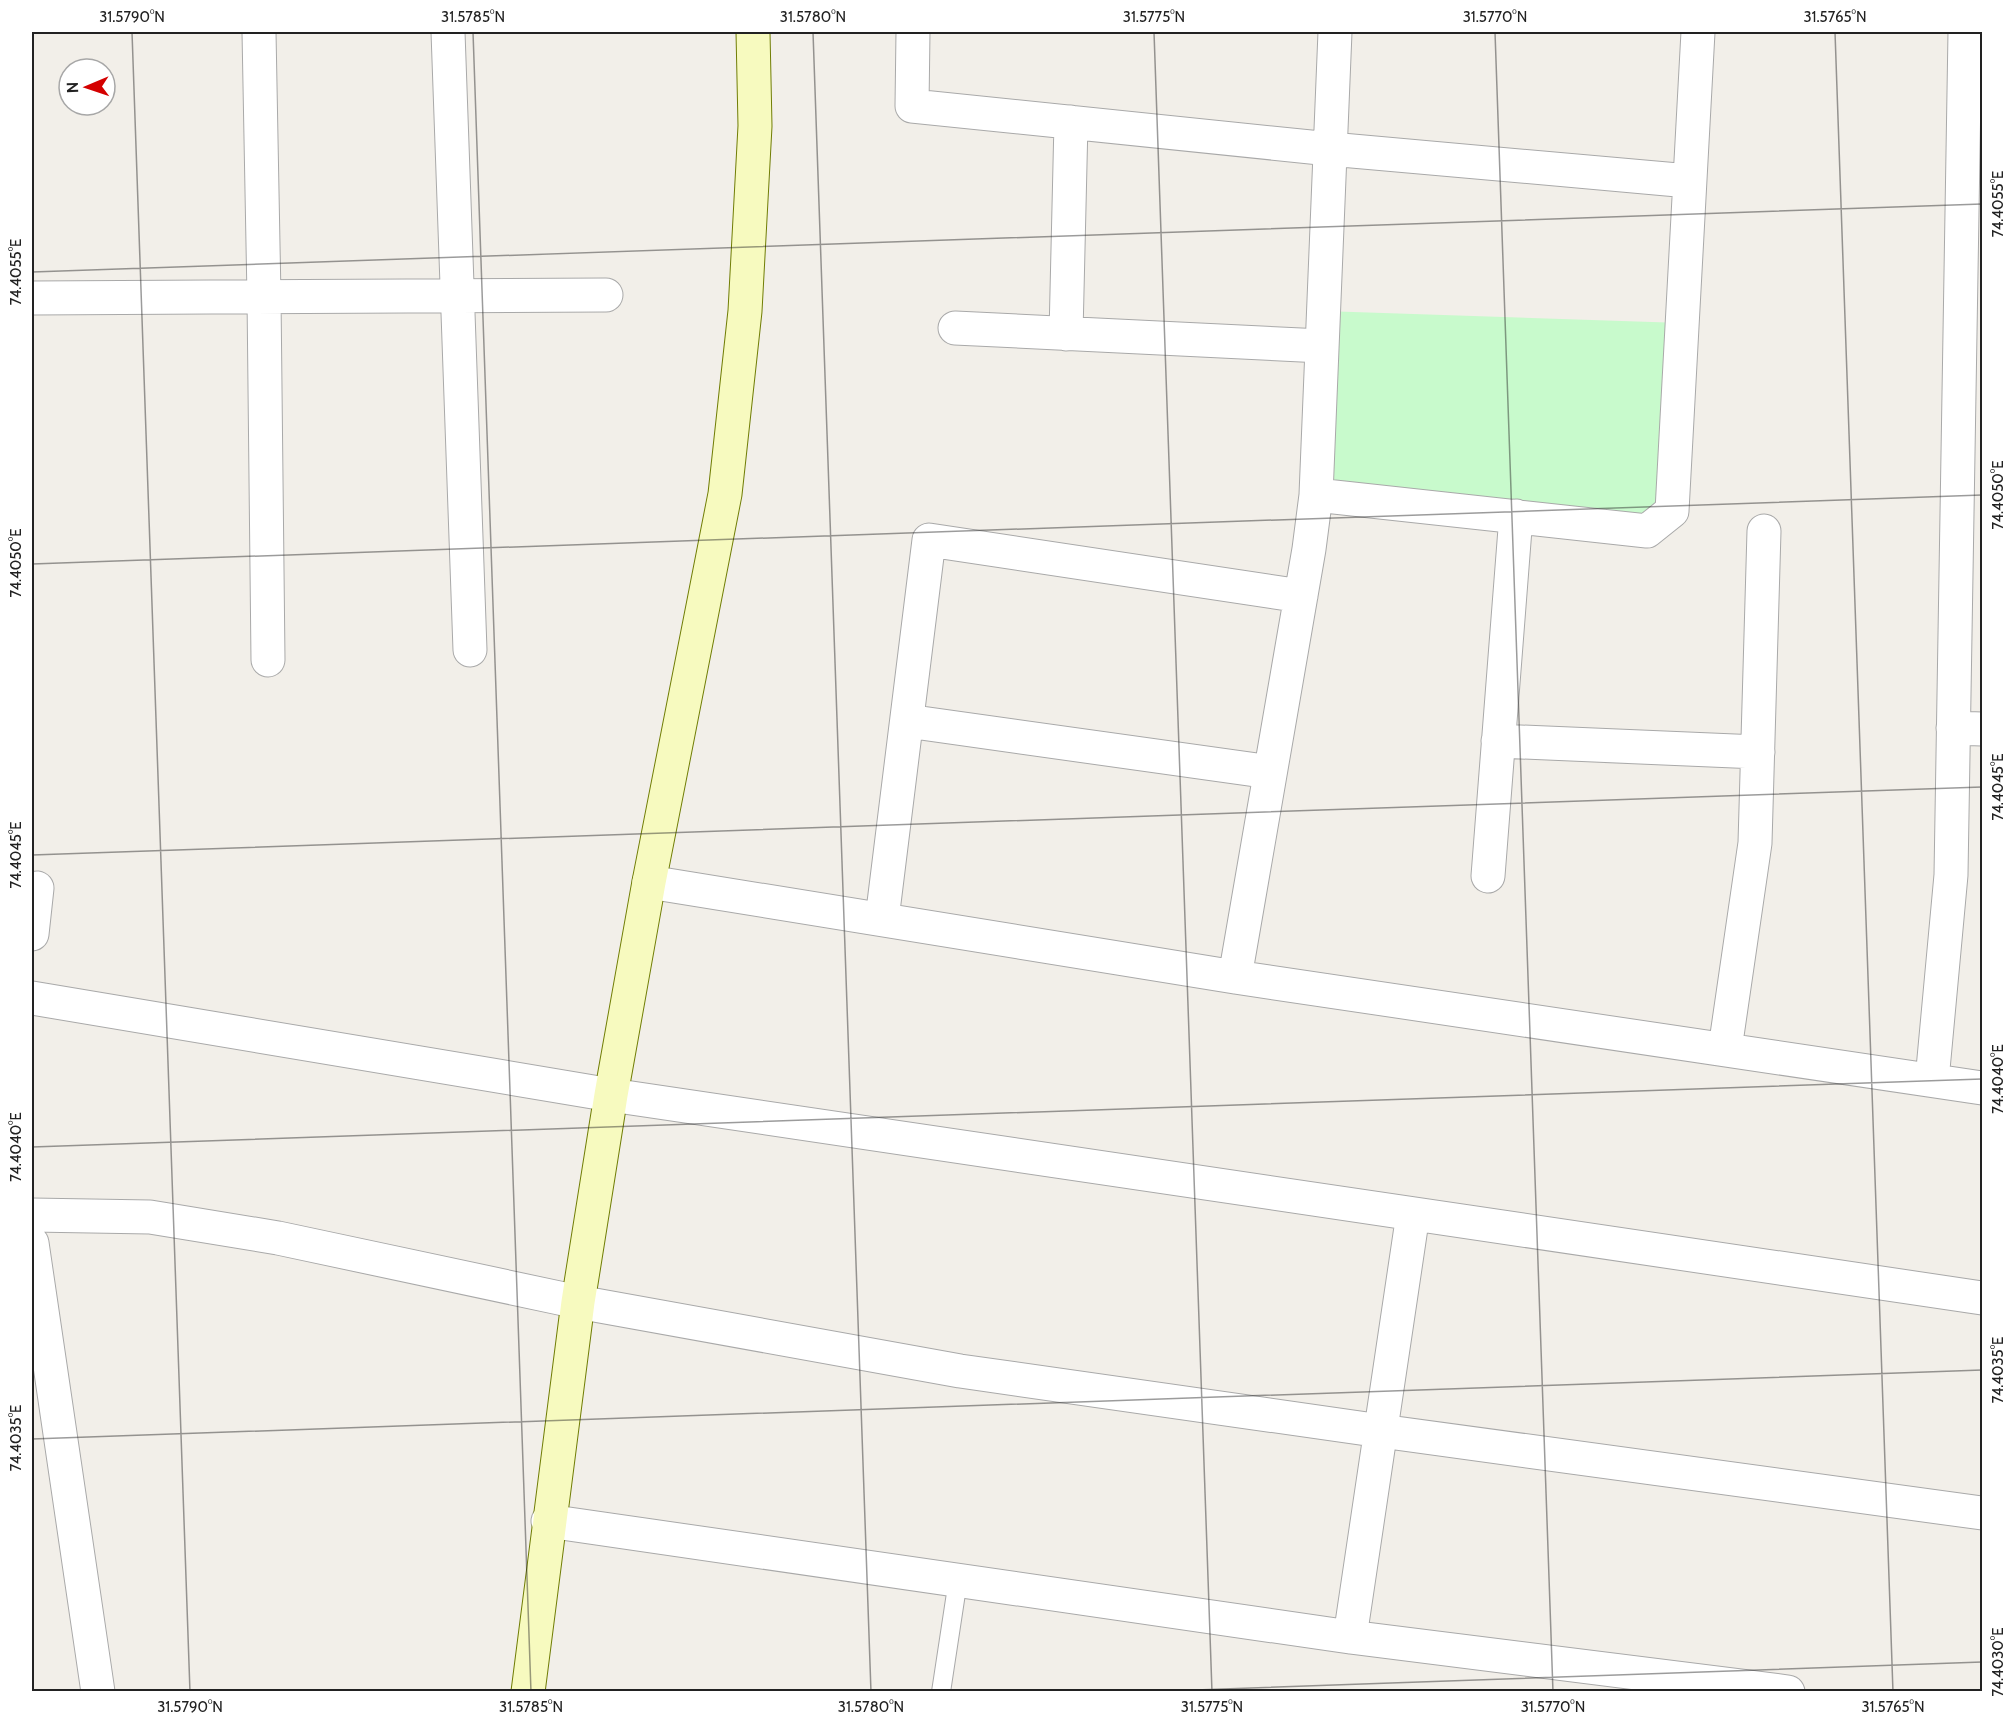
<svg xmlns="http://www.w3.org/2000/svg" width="2014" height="1723" viewBox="0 0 2014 1723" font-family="Cabin,sans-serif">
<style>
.park{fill:#c8facc}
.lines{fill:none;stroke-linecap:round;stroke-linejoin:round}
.lane-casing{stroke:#a9a9a9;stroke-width:20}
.street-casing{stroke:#a9a9a9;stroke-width:35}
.secondary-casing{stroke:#707d05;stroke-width:35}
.lane{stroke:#fff;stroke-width:18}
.street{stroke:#fff;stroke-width:33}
.secondary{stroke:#f7fabf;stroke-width:33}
.ticks{fill:none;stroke:#222;stroke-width:1.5;stroke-opacity:0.45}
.neatline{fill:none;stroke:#222;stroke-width:2}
.ticks-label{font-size:15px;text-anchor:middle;fill:#222}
</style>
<rect width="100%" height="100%" fill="#f2efe9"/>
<path class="park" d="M1323,311L1682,323L1672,511L1647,531L1316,491Z"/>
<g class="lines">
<defs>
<path id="lane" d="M941,1692L958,1580"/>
<path id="street" d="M259,32L264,297L268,660
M448,32L470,650
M913,32L912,106L1330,149L1689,181
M32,298L606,295
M955,328L1322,346
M1066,334L1071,122
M1316,495L1647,531L1672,511L1698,32
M907,721L1270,772
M1953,728L1982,729
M1498,741L1758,752
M1488,876L1516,516
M649,882L1235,977L1982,1088
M882,919L929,540L1301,596
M32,934L37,888
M1235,977L1309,549L1316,495L1335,32
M32,998L611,1095L1982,1298
M1725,1049L1755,843L1764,531
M1932,1080L1951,875L1965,32
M32,1215L150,1217L278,1238L578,1302L960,1371L1381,1431L1982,1513
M32,1243L98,1692
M548,1521L1350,1637L1788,1692
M1350,1637L1413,1214"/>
<path id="secondary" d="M528,1692L578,1302L611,1095L649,882L725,494L745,311L755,126L753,32"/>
</defs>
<use href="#lane" class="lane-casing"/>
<use href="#street" class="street-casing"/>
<use href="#secondary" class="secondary-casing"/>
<use href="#lane" class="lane"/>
<use href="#street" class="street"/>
<use href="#secondary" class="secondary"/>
</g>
<path class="ticks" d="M132,32L190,1692M473,32L531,1692M813,32L871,1692M1154,32L1212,1692M1495,32L1553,1692M1835,32L1893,1692M32,272L1982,204M32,564L1982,495M32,855L1982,787M32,1147L1982,1079M32,1439L1982,1370M1140,1692L1982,1662"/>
<rect width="2014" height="1723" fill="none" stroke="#ffffff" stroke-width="66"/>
<g transform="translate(87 87) rotate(268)"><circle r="28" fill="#ffffff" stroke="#a7a7a7" stroke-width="1.5"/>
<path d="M0-4.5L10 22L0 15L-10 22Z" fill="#d40000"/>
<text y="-9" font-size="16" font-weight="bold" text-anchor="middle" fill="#222222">N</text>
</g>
<rect x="33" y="33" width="1948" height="1657" class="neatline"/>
<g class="ticks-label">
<text x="132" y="22">31.5790°N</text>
<text x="473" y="22">31.5785°N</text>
<text x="813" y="22">31.5780°N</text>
<text x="1154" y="22">31.5775°N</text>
<text x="1495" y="22">31.5770°N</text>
<text x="1835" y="22">31.5765°N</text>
<text transform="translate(1998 204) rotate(-90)" y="5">74.4055°E</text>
<text transform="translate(16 272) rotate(-90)" y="5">74.4055°E</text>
<text transform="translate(1998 495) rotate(-90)" y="5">74.4050°E</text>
<text transform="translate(16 563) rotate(-90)" y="5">74.4050°E</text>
<text transform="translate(1998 787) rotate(-90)" y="5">74.4045°E</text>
<text transform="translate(16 855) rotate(-90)" y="5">74.4045°E</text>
<text transform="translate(1998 1079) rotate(-90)" y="5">74.4040°E</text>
<text transform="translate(16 1147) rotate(-90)" y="5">74.4040°E</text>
<text transform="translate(1998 1370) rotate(-90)" y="5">74.4035°E</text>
<text transform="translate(16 1438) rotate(-90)" y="5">74.4035°E</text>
<text transform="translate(1998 1662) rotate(-90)" y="5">74.4030°E</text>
<text x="190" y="1712">31.5790°N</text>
<text x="531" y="1712">31.5785°N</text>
<text x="871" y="1712">31.5780°N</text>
<text x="1212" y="1712">31.5775°N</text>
<text x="1553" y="1712">31.5770°N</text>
<text x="1893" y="1712">31.5765°N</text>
</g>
</svg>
